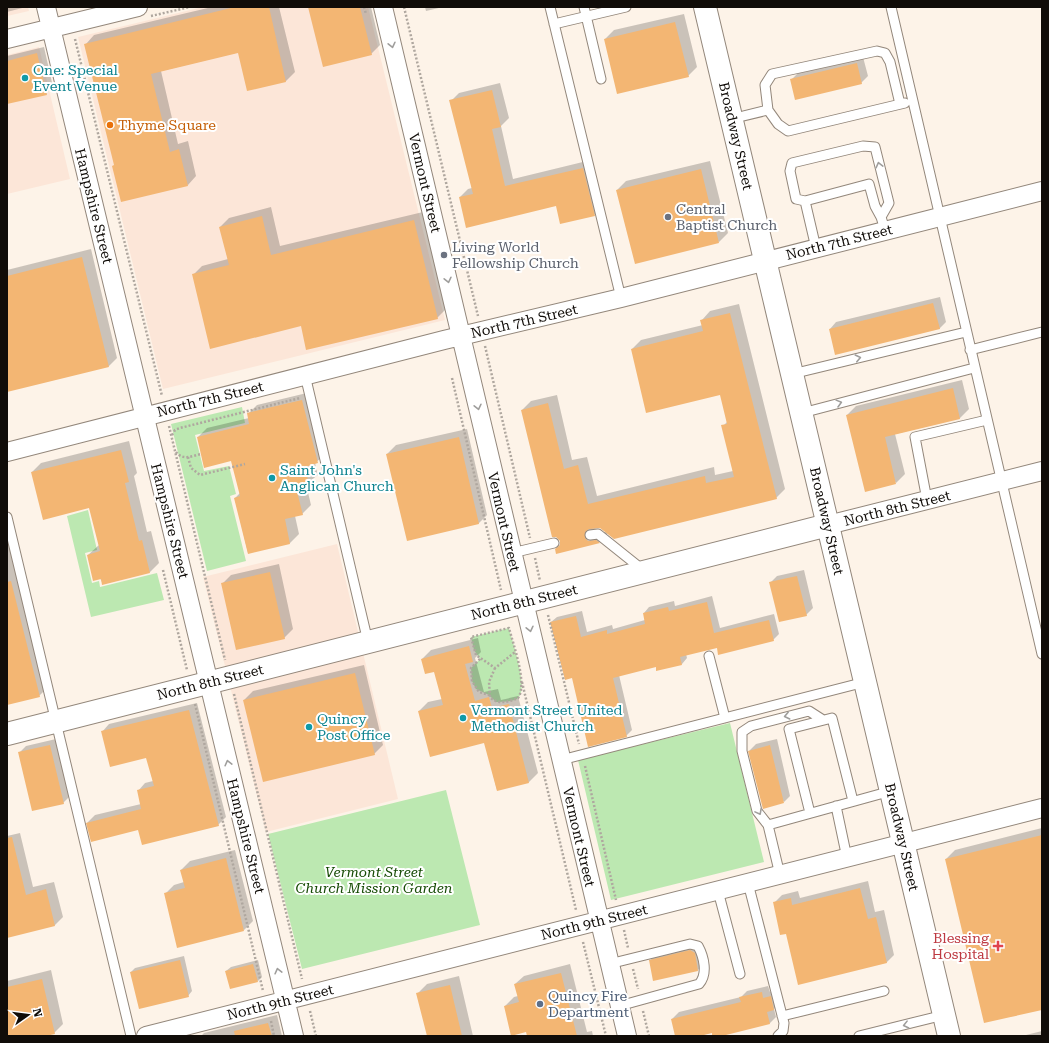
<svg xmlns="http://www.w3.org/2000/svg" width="1049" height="1043" viewBox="0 0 1049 1043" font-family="'Roboto Serif',serif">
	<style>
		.commercial { fill: #fce6d8 }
		.green { fill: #bce8b1 }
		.shadow { fill: #0003; fill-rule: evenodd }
		.building { fill: #f3b673 }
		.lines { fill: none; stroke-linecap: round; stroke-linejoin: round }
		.lane-casing { stroke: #93877b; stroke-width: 11 }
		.street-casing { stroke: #93877b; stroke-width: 20 }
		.secondary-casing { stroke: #93877b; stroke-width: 24 }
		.primary-casing { stroke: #93877b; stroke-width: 24 }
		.path { stroke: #afa79f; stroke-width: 2.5; stroke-dasharray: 2 2; stroke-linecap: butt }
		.lane { stroke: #fff; stroke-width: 9 }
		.street { stroke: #fff; stroke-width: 18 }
		.secondary { stroke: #fff; stroke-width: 22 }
		.primary { stroke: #fff; stroke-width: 22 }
		.oneway { stroke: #9f9e9c }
		.culture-dot { fill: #0f9aa8; stroke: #fff; stroke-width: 1.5 }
		.food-dot { fill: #e8710a; stroke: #fff; stroke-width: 1.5 }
		.worship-dot { fill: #6b7280; stroke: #fff; stroke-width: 1.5 }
		.health-dot { fill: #e0444e; stroke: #fff; stroke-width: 1.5 }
		.service-dot { fill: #5c6f8a; stroke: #fff; stroke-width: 1.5 }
		.labels { text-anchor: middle; stroke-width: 4; stroke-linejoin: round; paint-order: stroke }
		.culture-label { font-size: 14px; fill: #0d838f; stroke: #fff; text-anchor: start }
		.food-label { font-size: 14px; fill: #c56008; stroke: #fff; text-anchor: start }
		.street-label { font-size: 14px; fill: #100c08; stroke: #fff }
		.worship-label { font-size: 14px; fill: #5b616d; stroke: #fff; text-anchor: start }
		.park-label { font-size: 14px; font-style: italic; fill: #164b04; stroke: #fff }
		.health-label { font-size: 14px; fill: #be3a42; stroke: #fff; text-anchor: end }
		.service-label { font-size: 14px; fill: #4e5e75; stroke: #fff; text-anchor: start }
	</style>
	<rect width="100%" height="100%" fill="#fdf3e8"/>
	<path class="commercial" d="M 7,7 L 28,7 L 29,11 L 7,16 Z
		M 203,7 L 368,7 L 445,320 L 163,389 L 78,37 Z
		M 39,47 L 70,179 L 7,194 L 7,55 Z
		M 337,544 L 398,799 L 266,832 L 203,577 Z"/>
	<path class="green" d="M 242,407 L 245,423 L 195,435 L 204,471 L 229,466 L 236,494 L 230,496 L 246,561 L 207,571 L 171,424 Z
		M 88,510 L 97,550 L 85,553 L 92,583 L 99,581 L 100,587 L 157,573 L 164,600 L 91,617 L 67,516 Z
		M 509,628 C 512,641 528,686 519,697 C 515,702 502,702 496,702 L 489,695 L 476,689 L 472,681 L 471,668 L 480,659 L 474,650 L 471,637 Z
		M 730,723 L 764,862 L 611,900 L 578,760 Z
		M 446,790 L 480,925 L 302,969 L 268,834 Z"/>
	<path class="shadow" d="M 7,7 L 26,7 L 7,12 Z
		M 212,7 L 279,7 L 295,72 L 286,81 L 248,90 L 239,52 L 161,71 L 178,144 L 188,141 L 196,176 L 188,185 L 115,164 L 86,44 L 94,35 Z
		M 309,7 L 371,7 L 380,45 L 371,54 Z
		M 425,7 L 443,7 L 426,11 Z
		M 684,14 L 697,67 L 688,76 L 605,39 L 614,30 Z
		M 44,47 L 53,87 L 46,94 L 7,103 L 7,56 Z
		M 863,57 L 868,76 L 861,83 L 791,80 L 798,73 Z
		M 500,83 L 509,118 L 501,126 L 513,179 L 591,160 L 602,207 L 594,215 L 557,205 L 460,197 L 468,189 L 472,188 L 451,101 L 459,93 Z
		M 710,161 L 728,233 L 719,242 L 617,190 L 626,181 Z
		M 271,207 L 280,246 L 423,212 L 446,309 L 437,318 L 302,325 L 193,275 L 202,266 L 228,259 L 220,227 L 229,218 Z
		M 91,249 L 117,358 L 109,366 L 7,391 L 7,270 Z
		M 940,297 L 946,322 L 939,329 L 830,329 L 836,322 Z
		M 739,304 L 785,489 L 776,498 L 608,533 L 599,542 L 557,552 L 561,541 L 522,410 L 531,401 L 557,395 L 572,460 L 587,457 L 597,496 L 714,467 L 715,475 L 733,471 L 723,426 L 728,421 L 721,394 L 632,349 L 641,340 L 703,325 L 702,320 L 710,311 ZM 600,527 L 606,532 L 597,532 L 594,529 Z
		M 962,380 L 969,409 L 960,418 L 895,434 L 905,474 L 896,483 L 847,415 L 856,406 Z
		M 311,392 L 326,454 L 315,463 L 318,475 L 306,484 L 311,505 L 302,514 L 295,516 L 299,534 L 290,543 L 248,553 L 235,498 L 240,493 L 232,460 L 198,437 L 207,428 L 249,418 L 248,414 L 257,405 Z
		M 467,429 L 487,515 L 478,524 L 387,454 L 396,445 Z
		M 129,441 L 137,473 L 134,476 L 147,532 L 151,531 L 159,563 L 150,572 L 103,584 L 88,555 L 99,545 L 90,507 L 32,472 L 41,463 Z
		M 7,521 L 48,687 L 39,696 L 7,704 Z
		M 279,564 L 293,629 L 284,638 L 222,584 L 231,575 Z
		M 804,570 L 813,608 L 806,615 L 771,582 L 777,576 Z
		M 712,596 L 720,628 L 774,614 L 779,634 L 773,640 L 717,646 L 686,654 L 687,658 L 682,664 L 656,666 L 619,675 L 632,730 L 626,736 L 573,677 L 551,622 L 557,617 L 582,611 L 587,632 L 612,625 L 613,629 L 645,620 L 644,613 L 649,607 L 674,601 L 675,606 Z
		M 478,638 L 481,652 L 475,658 L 484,692 L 498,689 L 501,700 L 518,696 L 538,773 L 529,782 L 497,790 L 485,742 L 419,711 L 428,702 L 442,699 L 435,670 L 422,659 L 431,650 Z
		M 364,665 L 383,745 L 374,754 L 244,700 L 253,691 Z
		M 197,703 L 226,817 L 218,825 L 139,829 L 87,823 L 95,815 L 141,804 L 138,791 L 145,783 L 153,781 L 147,757 L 102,732 L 109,724 Z
		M 56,739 L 70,796 L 63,803 L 19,753 L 26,746 Z
		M 777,739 L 790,796 L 784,802 L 749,751 L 756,744 Z
		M 1042,828 L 1042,1012 L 946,859 L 955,850 Z
		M 20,833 L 33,887 L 54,882 L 63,917 L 55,925 L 7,937 L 7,836 Z
		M 235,850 L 253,921 L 244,930 L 165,894 L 174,885 L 184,882 L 181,870 L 190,861 Z
		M 868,881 L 875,912 L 884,910 L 894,955 L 886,963 L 786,932 L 774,903 L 782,895 L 798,891 L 800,898 Z
		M 697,944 L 704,963 L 698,970 L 650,961 L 656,954 Z
		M 184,956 L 192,991 L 188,996 L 131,972 L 135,968 Z
		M 258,960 L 262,977 L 258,981 L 226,971 L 231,967 Z
		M 570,964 L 587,1032 L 592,1031 L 593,1036 L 528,1036 L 527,1031 L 505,1006 L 514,997 L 518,996 L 515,984 L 524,976 Z
		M 51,970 L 63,1024 L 54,1033 L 42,1036 L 7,1036 L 7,981 Z
		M 459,976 L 473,1036 L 428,1036 L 418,993 L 427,984 Z
		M 768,986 L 770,992 L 777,990 L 781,1002 L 774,1009 L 776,1017 L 770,1023 L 718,1036 L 713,1036 L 712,1032 L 696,1036 L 676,1036 L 672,1019 L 679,1012 L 741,997 L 747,991 Z
		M 277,1015 L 282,1036 L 201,1036 L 204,1033 Z
		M 1042,1031 L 1042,1036 L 1022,1036 Z"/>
	<path class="building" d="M 235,7 L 269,7 L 286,82 L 247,91 L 238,53 L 151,74 L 170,152 L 179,149 L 188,186 L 121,202 L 112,166 L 114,165 L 84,44 Z
		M 308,7 L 360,7 L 372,55 L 323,67 Z
		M 675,22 L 689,77 L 617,94 L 604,39 Z
		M 37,53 L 47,95 L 7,104 L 7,61 Z
		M 857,63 L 862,84 L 795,100 L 790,79 Z
		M 492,90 L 501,127 L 492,129 L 505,186 L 583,168 L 595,216 L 560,224 L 556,206 L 466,228 L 459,197 L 473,194 L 449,100 Z
		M 701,169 L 719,243 L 635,264 L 616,190 Z
		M 262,216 L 271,255 L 414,220 L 438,319 L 306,350 L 301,326 L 210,349 L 192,274 L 229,265 L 219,227 Z
		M 82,257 L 109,367 L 7,392 L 7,276 Z
		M 933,303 L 940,329 L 835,355 L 829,329 Z
		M 730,313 L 777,499 L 614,539 L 600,528 L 589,529 L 585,532 L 585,538 L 588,541 L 596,540 L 600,543 L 556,554 L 555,549 L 560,545 L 560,541 L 556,537 L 552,537 L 521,410 L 548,403 L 564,469 L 578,465 L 588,504 L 705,476 L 706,483 L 734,477 L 721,425 L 727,424 L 720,395 L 646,413 L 631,349 L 703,331 L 700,320 Z
		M 953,388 L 960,419 L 885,437 L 896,484 L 865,492 L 846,415 Z
		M 302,400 L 318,463 L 305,467 L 309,485 L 296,488 L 303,515 L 285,519 L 290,544 L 248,554 L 234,498 L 240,496 L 231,461 L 204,468 L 197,437 L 249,424 L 247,413 Z
		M 459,437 L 479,524 L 407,541 L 386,454 Z
		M 121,450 L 129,482 L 125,483 L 139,541 L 142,540 L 150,573 L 102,585 L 101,579 L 93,581 L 87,555 L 100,551 L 89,508 L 43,520 L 31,472 Z
		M 270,572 L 285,639 L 236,650 L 221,583 Z
		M 797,576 L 807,616 L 779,622 L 769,582 Z
		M 11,581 L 40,697 L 7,705 L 7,582 Z
		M 707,602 L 714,633 L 769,620 L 774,641 L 718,655 L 717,648 L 680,657 L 682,665 L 656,671 L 656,667 L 613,678 L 627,737 L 588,747 L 572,678 L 565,680 L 550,622 L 576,616 L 581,637 L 607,630 L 607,634 L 645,624 L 643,613 L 668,607 L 669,611 Z
		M 469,646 L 473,662 L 465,664 L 475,701 L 489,697 L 492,708 L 509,704 L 529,783 L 497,791 L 484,743 L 430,757 L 418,711 L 443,705 L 434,672 L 425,674 L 421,659 Z
		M 355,673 L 375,755 L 263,782 L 243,700 Z
		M 189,710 L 219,826 L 142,845 L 138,830 L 91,842 L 86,823 L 141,809 L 137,790 L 154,786 L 146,758 L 110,767 L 101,731 Z
		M 50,745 L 64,804 L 32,811 L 18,752 Z
		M 770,745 L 784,803 L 763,809 L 748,751 Z
		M 1042,835 L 1042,1010 L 984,1023 L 945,859 Z
		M 12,837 L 26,895 L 46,889 L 55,926 L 7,938 L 7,838 Z
		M 226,858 L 244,931 L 177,948 L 164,893 L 185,888 L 180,870 Z
		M 860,888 L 868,919 L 876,917 L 887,963 L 798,985 L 786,934 L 780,935 L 773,902 L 791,898 L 792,905 Z
		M 690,950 L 695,953 L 698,971 L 653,981 L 649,960 Z
		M 180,960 L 189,997 L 139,1009 L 130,972 Z
		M 253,964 L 258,982 L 230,989 L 225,971 Z
		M 561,973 L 577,1036 L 527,1036 L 526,1032 L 511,1036 L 504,1006 L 519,1002 L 514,984 Z
		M 42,979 L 55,1034 L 46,1036 L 7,1036 L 7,987 Z
		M 450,985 L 462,1036 L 427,1036 L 416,993 Z
		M 762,992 L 763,998 L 771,996 L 774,1010 L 767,1012 L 770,1024 L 722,1036 L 712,1036 L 712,1033 L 700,1036 L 675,1036 L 671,1019 L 741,1002 L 739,997 Z
		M 268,1023 L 272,1036 L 235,1036 L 234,1031 Z"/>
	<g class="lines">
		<g class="lane-casing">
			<path id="lane" d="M 550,7 L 621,298
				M 584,7 L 601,79
				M 891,7 L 1042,654
				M 554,24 L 626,7
				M 768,110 L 765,85 L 772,74 L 877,51 L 885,53 L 890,62 L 900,104
				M 731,119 L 768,110 L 778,124 L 788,131 L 905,103
				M 805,201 L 816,248
				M 881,217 L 889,203 L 875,147 L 863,146 L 792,163 L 790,171 L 796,199 L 805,201 L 869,184 L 875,206 L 881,217 L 885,230
				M 970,350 L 1042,332
				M 792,374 L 966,332
				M 305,375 L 368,642
				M 802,413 L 974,368
				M 927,500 L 915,437 L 987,420
				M 7,517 L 131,1036
				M 590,535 L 598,534 L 643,570
				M 512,553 L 554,543
				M 709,656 L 725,718
				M 561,760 L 865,682
				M 836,806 L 847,858
				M 810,813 L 789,729 L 832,718 L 853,801
				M 768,825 L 757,811 L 742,751 L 742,732 L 751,726 L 809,711 L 823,720
				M 780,875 L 768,825 L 891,791
				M 748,883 L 784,1023 L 783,1031 L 778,1036
				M 718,891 L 740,974
				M 609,964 L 690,944 L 698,946 C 704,957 708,974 699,984 L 619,1006
				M 782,1016 L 884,991
				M 859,1036 L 944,1015"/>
		</g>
		<g class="street-casing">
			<path id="street" d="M 46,7 L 294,1036
				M 383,7 L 627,1036
				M 7,39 L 138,7
				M 7,452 L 444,340 L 621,298 L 1042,191
				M 828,525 L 1042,471
				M 146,1036 L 1042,808"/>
		</g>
		<g class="secondary-casing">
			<path id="secondary" d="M 7,734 L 828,525"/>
		</g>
		<g class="primary-casing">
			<path id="primary" d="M 705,7 L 949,1036"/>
		</g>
		<path class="path" d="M 364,7 L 366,14
			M 404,7 L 478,316
			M 151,16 L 190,7
			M 75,39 L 162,396
			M 485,346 L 530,538
			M 452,378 L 501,590
			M 169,426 L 225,660
			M 172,435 L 175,430 L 180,428 L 300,398
			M 176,452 C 183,461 192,456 201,454
			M 188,457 L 191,468 L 200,475 L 245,464
			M 535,558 L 540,581
			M 163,570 L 187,670
			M 548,615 L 579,744
			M 480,659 L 471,668 L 472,681 L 479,692 L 489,695
			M 495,668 L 489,682 L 490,697 C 497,705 509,702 518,698 C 528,684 513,644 509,628 L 471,637 L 476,655 L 495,668 L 515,652
			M 522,682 L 576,910
			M 234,694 L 302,979
			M 195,704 L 263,991
			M 585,766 L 616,900
			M 624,930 L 628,948
			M 583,942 L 606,1036
			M 633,969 L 638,989
			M 310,1011 L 316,1036
			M 643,1011 L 649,1036
			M 271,1021 L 274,1036"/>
		<use href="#lane" class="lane"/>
		<use href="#street" class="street"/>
		<use href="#secondary" class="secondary"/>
		<use href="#primary" class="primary"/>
	</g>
	<defs><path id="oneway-chevron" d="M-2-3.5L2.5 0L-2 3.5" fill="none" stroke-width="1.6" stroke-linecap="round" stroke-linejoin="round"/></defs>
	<g class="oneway">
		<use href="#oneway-chevron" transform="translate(392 45) rotate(77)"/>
		<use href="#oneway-chevron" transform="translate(879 165) rotate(-104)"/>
		<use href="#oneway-chevron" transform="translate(448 280) rotate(77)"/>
		<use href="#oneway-chevron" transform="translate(858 358) rotate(-13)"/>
		<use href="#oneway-chevron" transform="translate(839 403) rotate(-15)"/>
		<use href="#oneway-chevron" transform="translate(478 407) rotate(77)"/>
		<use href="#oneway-chevron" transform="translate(530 629) rotate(77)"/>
		<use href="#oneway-chevron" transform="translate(787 716) rotate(167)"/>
		<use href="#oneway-chevron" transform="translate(228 763) rotate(-104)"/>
		<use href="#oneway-chevron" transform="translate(759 812) rotate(62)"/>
		<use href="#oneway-chevron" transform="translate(278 971) rotate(-104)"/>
		<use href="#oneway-chevron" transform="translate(906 1025) rotate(166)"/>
	</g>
	<g class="culture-dot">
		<circle cx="25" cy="78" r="4"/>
		<circle cx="272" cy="478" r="4"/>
		<circle cx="463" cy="718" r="4"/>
		<circle cx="309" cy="727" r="4"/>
	</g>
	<circle class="food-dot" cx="110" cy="125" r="4"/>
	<g class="worship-dot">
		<circle cx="668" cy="217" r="4"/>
		<circle cx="444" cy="255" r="4"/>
	</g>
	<path class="health-dot" d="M996 940h4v4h4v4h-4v4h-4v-4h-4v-4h4z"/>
	<circle class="service-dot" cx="540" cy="1004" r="4"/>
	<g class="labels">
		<g class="culture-label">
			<text x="33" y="75">One: Special<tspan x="33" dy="16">Event Venue</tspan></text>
			<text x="280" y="475">Saint John's<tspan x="280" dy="16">Anglican Church</tspan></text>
			<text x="471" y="715">Vermont Street United<tspan x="471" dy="16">Methodist Church</tspan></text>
			<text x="317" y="724">Quincy<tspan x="317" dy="16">Post Office</tspan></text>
		</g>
		<g class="food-label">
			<text x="118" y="130">Thyme Square</text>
		</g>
		<g class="street-label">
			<text transform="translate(736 136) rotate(77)" y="5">Broadway Street</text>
			<text transform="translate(425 183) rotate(77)" y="5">Vermont Street</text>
			<text transform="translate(94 206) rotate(76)" y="5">Hampshire Street</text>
			<text transform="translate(839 242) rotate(-14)" y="5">North 7th Street</text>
			<text transform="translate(524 321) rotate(-13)" y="5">North 7th Street</text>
			<text transform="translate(210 399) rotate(-14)" y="5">North 7th Street</text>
			<text transform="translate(897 508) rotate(-14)" y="5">North 8th Street</text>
			<text transform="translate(170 521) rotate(76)" y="5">Hampshire Street</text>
			<text transform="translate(827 521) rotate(77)" y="5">Broadway Street</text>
			<text transform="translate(504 522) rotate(77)" y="5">Vermont Street</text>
			<text transform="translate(524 602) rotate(-14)" y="5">North 8th Street</text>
			<text transform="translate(210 682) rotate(-14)" y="5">North 8th Street</text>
			<text transform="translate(246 836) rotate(76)" y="5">Hampshire Street</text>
			<text transform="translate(579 837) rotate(77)" y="5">Vermont Street</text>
			<text transform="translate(902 837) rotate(77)" y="5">Broadway Street</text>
			<text transform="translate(594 922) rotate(-14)" y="5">North 9th Street</text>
			<text transform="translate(280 1002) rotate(-14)" y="5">North 9th Street</text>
		</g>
		<g class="worship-label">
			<text x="676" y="214">Central<tspan x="676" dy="16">Baptist Church</tspan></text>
			<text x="452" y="252">Living World<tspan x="452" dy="16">Fellowship Church</tspan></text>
		</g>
		<g class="park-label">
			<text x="374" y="877">Vermont Street<tspan x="374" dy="16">Church Mission Garden</tspan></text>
		</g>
		<g class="health-label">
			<text x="989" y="943">Blessing<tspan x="989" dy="16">Hospital</tspan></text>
		</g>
		<g class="service-label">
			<text x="548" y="1001">Quincy Fire<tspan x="548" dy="16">Department</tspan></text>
		</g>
	</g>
	<rect width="1049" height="1043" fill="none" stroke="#100c08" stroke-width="16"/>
	<g transform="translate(28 1015) rotate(76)" stroke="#ffffff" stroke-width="3" paint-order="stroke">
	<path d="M0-3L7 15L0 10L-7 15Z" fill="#100c08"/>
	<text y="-6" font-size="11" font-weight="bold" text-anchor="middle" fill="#100c08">N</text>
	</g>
</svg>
